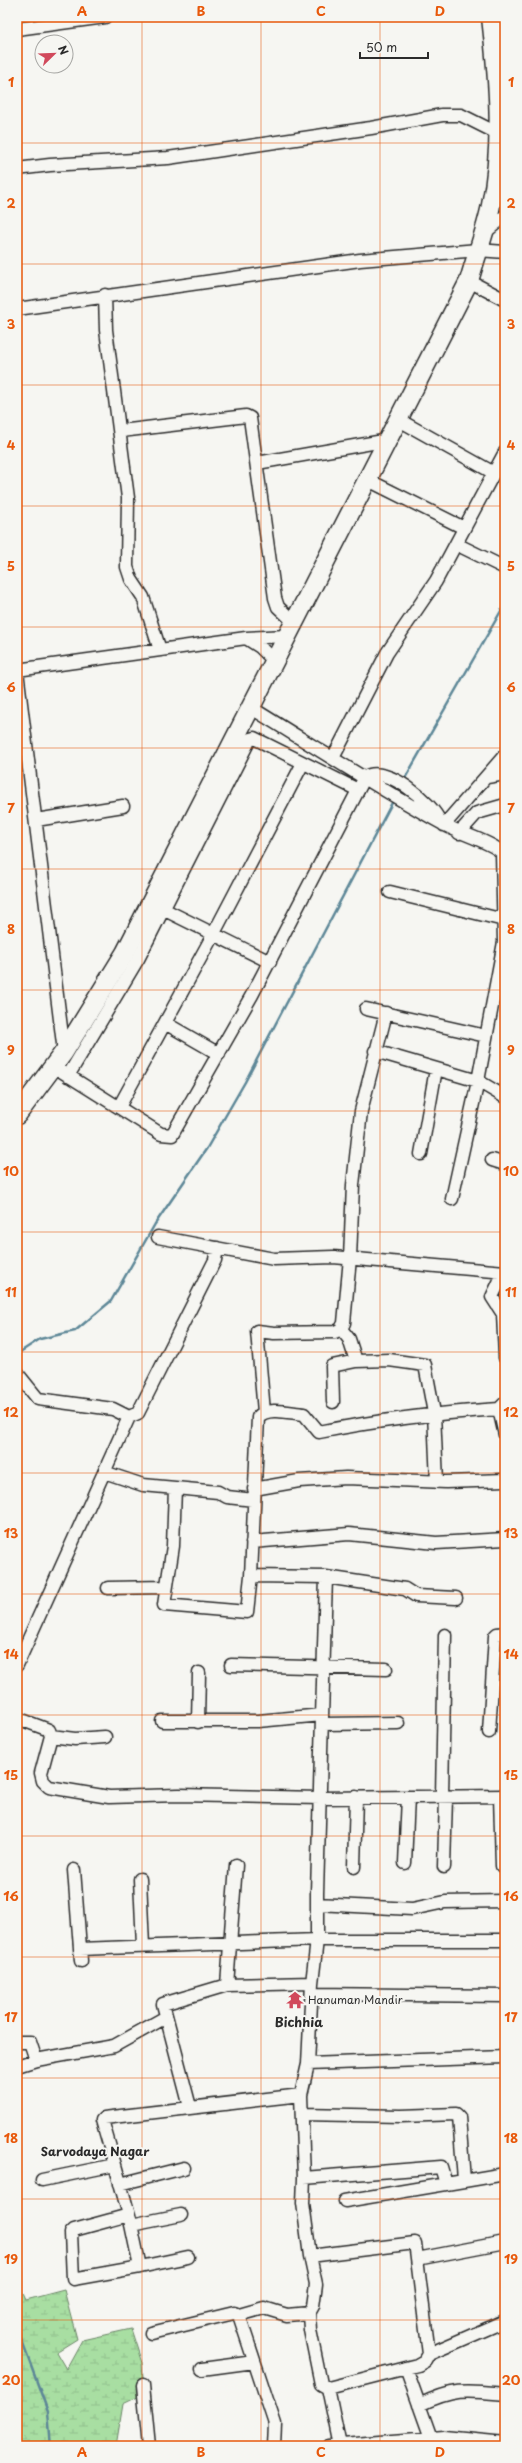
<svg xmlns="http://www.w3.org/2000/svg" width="522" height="2463" viewBox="0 0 522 2463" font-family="'Playpen Sans',sans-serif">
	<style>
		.wetland { fill: url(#wetland-marsh); stroke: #6a8466 }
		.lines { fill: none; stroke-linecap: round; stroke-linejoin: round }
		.stream { stroke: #5d8797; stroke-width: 2.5 }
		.minor-casing { stroke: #2b2b2b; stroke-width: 15 }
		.highway-casing { stroke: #2b2b2b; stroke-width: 21 }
		.minor { stroke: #f6f6f2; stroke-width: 12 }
		.highway { stroke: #f6f6f2; stroke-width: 18 }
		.grid { fill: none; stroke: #e8590c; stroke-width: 1; stroke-opacity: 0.55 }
		.labels { text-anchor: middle; stroke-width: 4; stroke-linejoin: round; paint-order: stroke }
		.poi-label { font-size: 11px; fill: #2b2b2b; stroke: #f6f6f2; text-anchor: start }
		.neighbourhood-label { font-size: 12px; font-weight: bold; fill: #2b2b2b; stroke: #f6f6f2 }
		.quarter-label { font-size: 13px; font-weight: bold; fill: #2b2b2b; stroke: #f6f6f2 }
		.neatline { fill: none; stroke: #e8590c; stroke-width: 1.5 }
		.grid-label { font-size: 13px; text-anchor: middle; font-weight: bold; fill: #e8590c }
	</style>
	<defs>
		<pattern id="wetland-marsh" width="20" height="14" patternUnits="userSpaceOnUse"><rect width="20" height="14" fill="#a8dea2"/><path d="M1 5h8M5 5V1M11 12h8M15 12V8" fill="none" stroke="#91bf8c"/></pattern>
	</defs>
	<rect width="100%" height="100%" fill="#f6f6f2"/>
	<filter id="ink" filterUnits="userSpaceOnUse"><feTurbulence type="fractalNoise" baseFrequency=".025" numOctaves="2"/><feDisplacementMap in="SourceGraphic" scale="8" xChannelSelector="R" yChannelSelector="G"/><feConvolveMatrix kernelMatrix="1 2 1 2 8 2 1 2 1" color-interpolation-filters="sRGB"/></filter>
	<g filter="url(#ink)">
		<path class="wetland" d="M 17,2281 L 26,2300 L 64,2290 L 77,2339 L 56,2352 L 66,2369 L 82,2340 L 131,2329 L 142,2363 L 144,2394 L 123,2404 L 116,2446 L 17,2446 Z"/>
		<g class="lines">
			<path class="stream" d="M 404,780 L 505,604
				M 17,1354 L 40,1339 L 75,1331 L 111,1301 L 155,1224 L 207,1148 L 245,1082 L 394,799
				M 17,2328 L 48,2412 L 51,2446"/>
			<g class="minor-casing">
				<path id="minor" d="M 17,29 L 105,17
					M 17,169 L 50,165 L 168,158 L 371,128 L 442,115 L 461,115 L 499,134
					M 483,234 L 505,216
					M 469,281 L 505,300
					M 105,295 L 106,330 L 128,498 L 127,567 L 131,579 L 143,597 L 160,650
					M 17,309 L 360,260 L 478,250 L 505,252
					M 399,420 L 494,473
					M 121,431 L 246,416 L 250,418 L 275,598 L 278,607 L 295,623
					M 257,463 L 389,440
					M 368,480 L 464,528
					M 456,544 L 505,568
					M 246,638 L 260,647 L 274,661
					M 17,670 L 246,638 L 287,636
					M 17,671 L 64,1052
					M 250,707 C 315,747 379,789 445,825 C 459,833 494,843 502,853 L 504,942 L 478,1081 L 505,1097
					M 333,758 L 387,653 L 436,581 L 505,452
					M 487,777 L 505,774
					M 36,820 L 123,806
					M 444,825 L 505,755
					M 459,833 L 477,813 L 505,805
					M 390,892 L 504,920
					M 163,909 L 270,962
					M 366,1009 L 486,1036
					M 165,1023 L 219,1054
					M 375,1051 L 478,1081 L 452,1199
					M 53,1066 L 161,1134 L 172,1135 L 252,995 L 365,777 C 386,764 432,802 440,822
					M 68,1076 L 138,959 L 250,739 L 254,738 L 358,790
					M 119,1107 L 213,935 L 303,763
					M 421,1154 L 436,1069
					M 492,1160 L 505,1164
					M 158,1237 L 274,1259 L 333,1257 L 505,1272
					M 504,1272 L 492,1297 L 503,1314 L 505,1358
					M 341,1329 L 349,1339 L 356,1361 L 389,1360 L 425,1365 L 434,1413 L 437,1482
					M 17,1373 L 38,1399 L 113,1409 L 129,1417 L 17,1665
					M 333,1402 L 332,1366 L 356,1361
					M 499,1409 L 505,1435
					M 264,1412 L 257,1331 L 274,1333 L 335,1332 L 341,1329 L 344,1323 L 350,1258 L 353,1185 L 361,1111 L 386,1013
					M 129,1417 L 138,1413 L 215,1260 L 217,1248
					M 104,1472 L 143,1485 L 218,1492 L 227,1497 L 254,1500
					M 175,1488 L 173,1546 L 164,1605 L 247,1612 L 251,1576 L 258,1417 C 268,1406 290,1413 304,1414 L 319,1432 C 379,1420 438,1413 499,1409 L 505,1403
					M 254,1489 L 299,1481 L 346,1478 L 446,1482 L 505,1480
					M 252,1542 L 349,1534 L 436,1543 L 505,1539
					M 251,1576 L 326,1577 L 405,1589 L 416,1596 L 456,1598
					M 326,1577 L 317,1893 L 317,1940 L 312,1983 L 308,2064 L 301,2095 L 304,2178 L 303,2203 L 310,2256 L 316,2284 L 313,2306 L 309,2313 L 310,2330 L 321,2384 L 328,2388 L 340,2446
					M 108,1588 L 166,1587
					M 231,1665 L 386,1669
					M 17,1718 L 49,1730 L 51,1736 L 41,1773 L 43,1781 L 49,1787 L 109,1797 L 179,1795 L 320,1798 L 505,1796
					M 162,1721 L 258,1721 L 322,1715
					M 198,1722 L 199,1673
					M 322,1724 L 398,1723
					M 489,1732 L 495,1636 L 497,1634 L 505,1633
					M 51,1736 L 75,1739 L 105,1737
					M 500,1796 L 502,1866
					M 442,1797 L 445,1635
					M 405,1863 L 408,1797
					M 354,1867 L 356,1797
					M 444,1867 L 446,1797
					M 74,1870 L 81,1961
					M 140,1879 L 143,1946
					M 317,1904 L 412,1909 L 445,1902 L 505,1901
					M 80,1949 L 317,1940 L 505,1940
					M 227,1985 L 312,1983
					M 312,1994 L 505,1996
					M 17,2042 L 30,2042 L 36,2060
					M 308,2064 L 505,2057
					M 17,2066 L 36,2060 L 114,2046 L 166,2017
					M 190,2107 L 163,2004 L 227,1985 L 236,1865
					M 302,2114 L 401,2116 L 456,2114 L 459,2117 L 464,2180
					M 115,2165 L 129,2215 L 140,2267 L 188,2257
					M 304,2178 L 441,2167 L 446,2184 L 505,2174
					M 42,2180 L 115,2165 L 102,2120 L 104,2118 L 301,2095
					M 120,2184 L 184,2168
					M 345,2201 L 446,2184
					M 129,2215 L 74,2230 L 71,2233 L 73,2279 L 140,2267
					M 131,2225 L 181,2215
					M 310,2256 L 415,2243 L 429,2354
					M 417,2259 L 505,2242
					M 151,2333 L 234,2313 L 239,2315
					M 406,2368 L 431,2438
					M 202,2369 L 254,2362
					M 143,2385 L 149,2446
					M 328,2388 L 418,2365 L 425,2361 L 429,2354 L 505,2321
					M 419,2405 C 455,2388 466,2390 505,2394
					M 274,2446 L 275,2424 L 239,2315 L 264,2308 L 287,2315 L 309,2313
					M 329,2446 L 444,2437 L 505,2443"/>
			</g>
			<g class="highway-casing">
				<path id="highway" d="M 17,1115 L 64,1052 L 125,953 L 469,281 C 476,256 486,230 491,205 C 504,143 498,79 491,17"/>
			</g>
			<use href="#minor" class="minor"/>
			<use href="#highway" class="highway"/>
		</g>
	</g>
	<path class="grid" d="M 142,17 L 142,2446M 261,17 L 261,2446M 380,17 L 380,2446M 17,143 L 505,143M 17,264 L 505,264M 17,385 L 505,385M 17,506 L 505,506M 17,627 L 505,627M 17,748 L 505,748M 17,869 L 505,869M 17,990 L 505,990M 17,1111 L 505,1111M 17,1232 L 505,1232M 17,1352 L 505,1352M 17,1473 L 505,1473M 17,1594 L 505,1594M 17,1715 L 505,1715M 17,1836 L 505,1836M 17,1957 L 505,1957M 17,2078 L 505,2078M 17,2199 L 505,2199M 17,2320 L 505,2320"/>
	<defs>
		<g id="temple-bare" transform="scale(1.38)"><path d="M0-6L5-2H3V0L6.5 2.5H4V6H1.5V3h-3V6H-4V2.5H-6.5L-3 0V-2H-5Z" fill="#d1495b" stroke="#f6f6f2" stroke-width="2.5" paint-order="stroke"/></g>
	</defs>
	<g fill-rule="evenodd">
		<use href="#temple-bare" x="295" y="2000"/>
	</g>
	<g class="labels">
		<g class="poi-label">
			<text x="308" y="2004">Hanuman Mandir</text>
		</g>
		<g class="neighbourhood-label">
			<text x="95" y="2156">Sarvodaya Nagar</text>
		</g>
		<g class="quarter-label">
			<text x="299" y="2027">Bichhia</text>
		</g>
	</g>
	<rect width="522" height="2463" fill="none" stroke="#f6f6f2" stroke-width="44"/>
	<g transform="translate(54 54) rotate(67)"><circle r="19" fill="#f6f6f2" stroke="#a5a5a2"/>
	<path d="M0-3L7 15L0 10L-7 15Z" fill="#d1495b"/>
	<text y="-6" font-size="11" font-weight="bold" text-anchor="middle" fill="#2b2b2b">N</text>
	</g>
	<path d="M360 52v6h68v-6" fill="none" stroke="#2b2b2b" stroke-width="2"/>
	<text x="366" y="52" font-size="12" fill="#2b2b2b" stroke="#f6f6f2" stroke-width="3" paint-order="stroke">50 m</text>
	<rect x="22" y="22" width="478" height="2419" class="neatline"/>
	<g class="grid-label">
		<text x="82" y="16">A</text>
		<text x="201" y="16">B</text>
		<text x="321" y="16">C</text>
		<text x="440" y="16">D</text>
		<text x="11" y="87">1</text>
		<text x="511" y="87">1</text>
		<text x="11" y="208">2</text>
		<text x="511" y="208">2</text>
		<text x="11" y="329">3</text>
		<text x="511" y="329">3</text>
		<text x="11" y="450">4</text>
		<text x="511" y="450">4</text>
		<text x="11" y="571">5</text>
		<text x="511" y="571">5</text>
		<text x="11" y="692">6</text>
		<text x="511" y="692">6</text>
		<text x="11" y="813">7</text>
		<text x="511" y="813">7</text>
		<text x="11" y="934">8</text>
		<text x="511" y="934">8</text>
		<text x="11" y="1055">9</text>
		<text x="511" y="1055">9</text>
		<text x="11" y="1176">10</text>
		<text x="511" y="1176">10</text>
		<text x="11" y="1297">11</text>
		<text x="511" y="1297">11</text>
		<text x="11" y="1417">12</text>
		<text x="511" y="1417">12</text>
		<text x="11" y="1538">13</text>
		<text x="511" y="1538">13</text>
		<text x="11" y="1659">14</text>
		<text x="511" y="1659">14</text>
		<text x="11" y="1780">15</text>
		<text x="511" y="1780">15</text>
		<text x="11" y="1901">16</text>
		<text x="511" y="1901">16</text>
		<text x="11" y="2022">17</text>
		<text x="511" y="2022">17</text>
		<text x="11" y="2143">18</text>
		<text x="511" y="2143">18</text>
		<text x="11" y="2264">19</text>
		<text x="511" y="2264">19</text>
		<text x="11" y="2385">20</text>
		<text x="511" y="2385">20</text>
		<text x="82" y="2457">A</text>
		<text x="201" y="2457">B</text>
		<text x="321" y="2457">C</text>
		<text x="440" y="2457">D</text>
	</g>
</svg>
